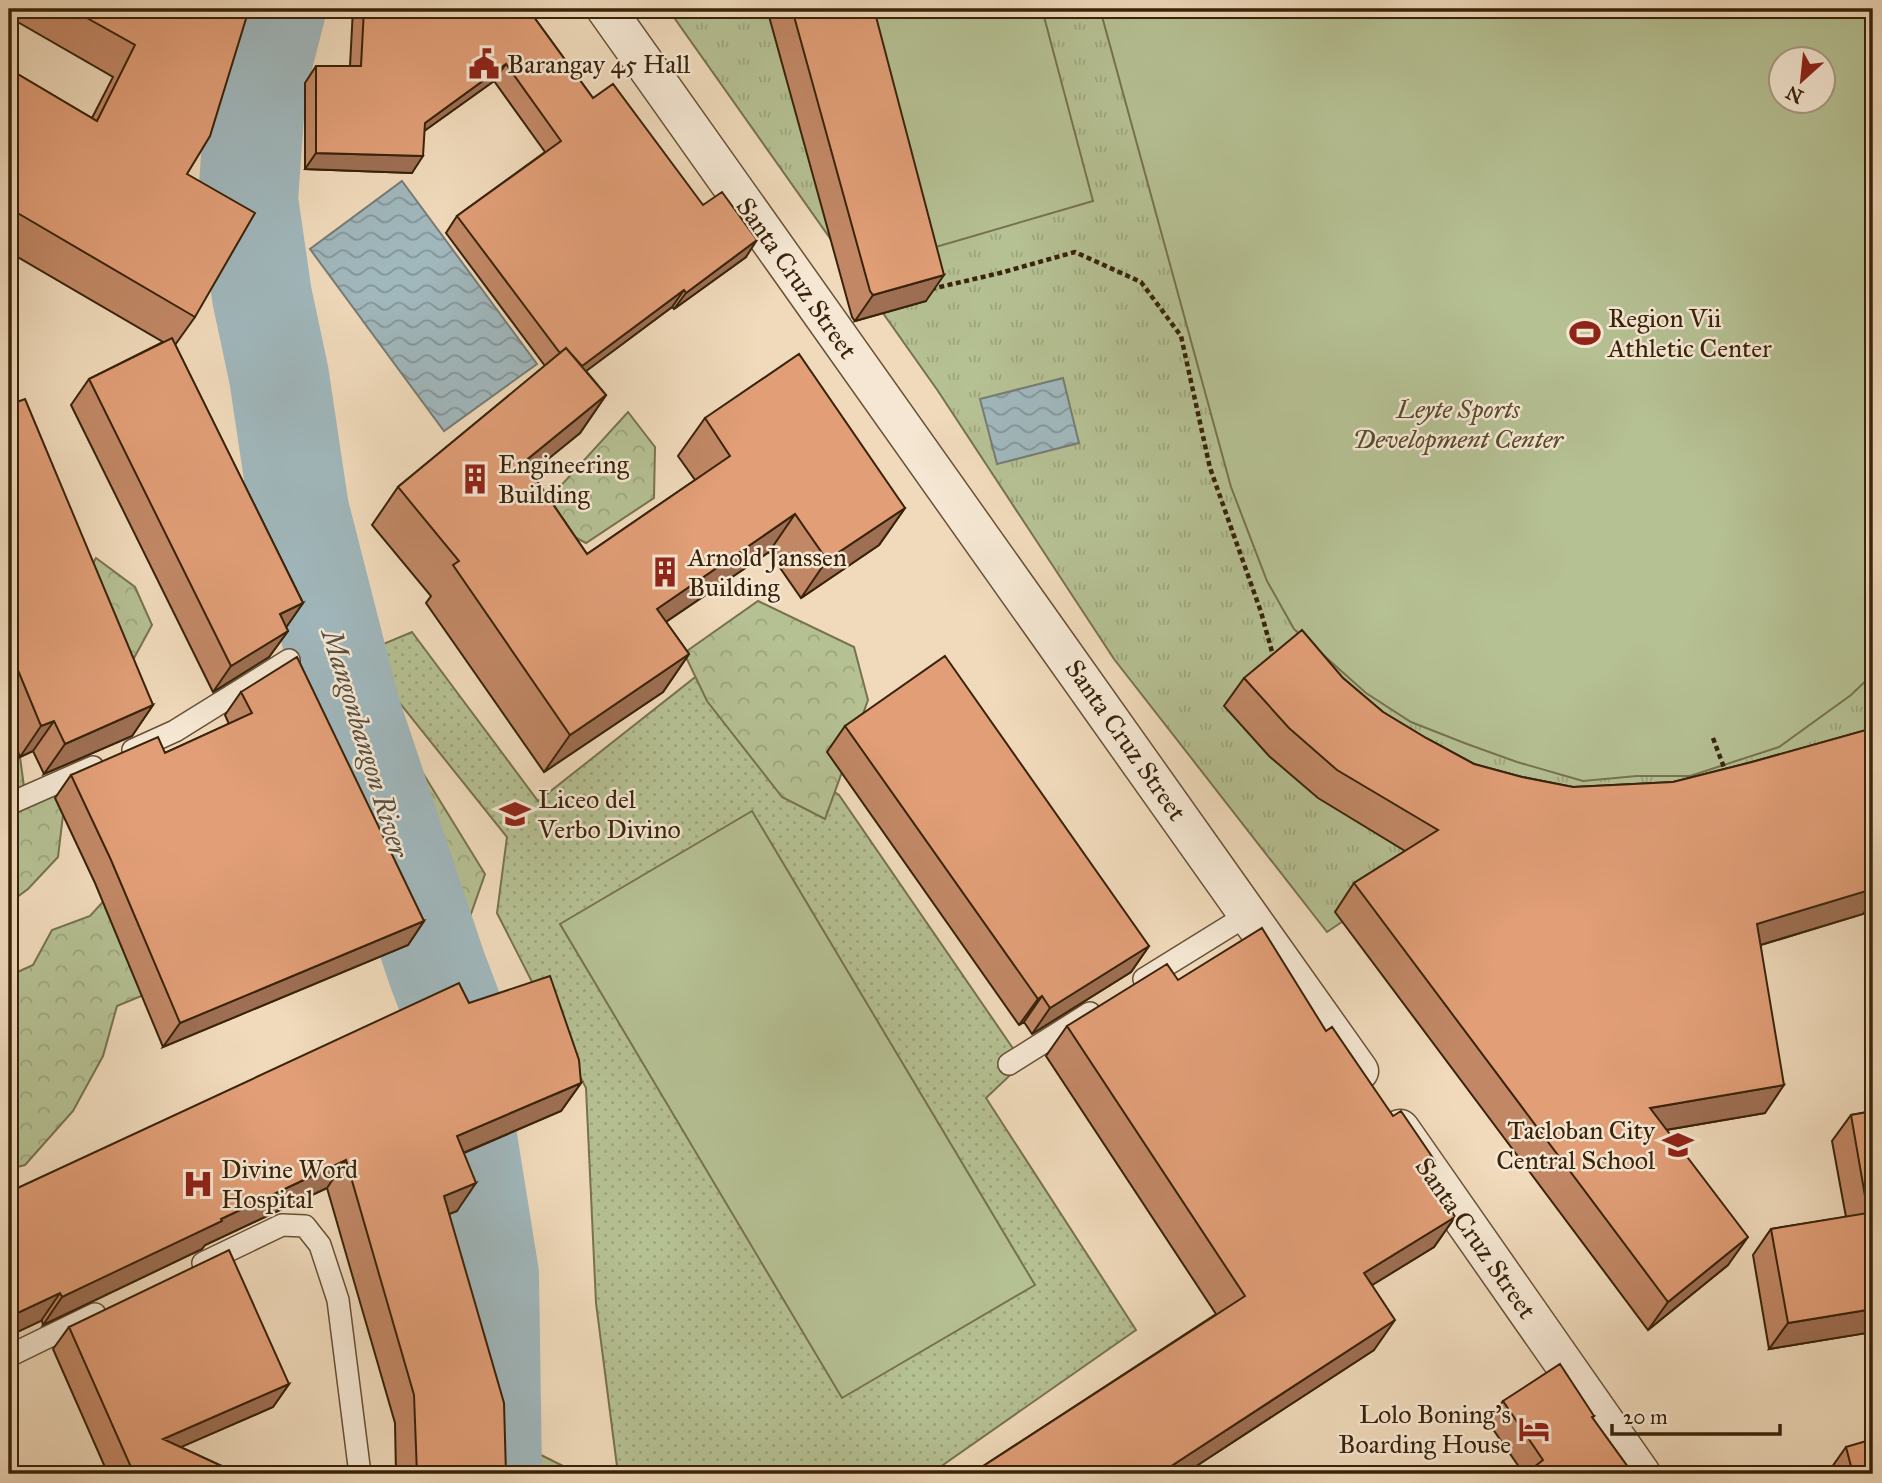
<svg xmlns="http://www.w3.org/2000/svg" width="1882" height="1483" viewBox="0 0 1882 1483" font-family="'IM FELL Great Primer',serif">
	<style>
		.grass { fill: url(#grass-dots); stroke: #77724e; stroke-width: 2 }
		.forest { fill: url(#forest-crowns); stroke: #77724e; stroke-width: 2 }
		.park { fill: url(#park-tufts); stroke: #77724e; stroke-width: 2; fill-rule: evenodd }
		.pitch { fill: #b5c093; stroke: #77724e; stroke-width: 2; fill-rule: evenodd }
		.water { fill: url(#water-waves); stroke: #777c75; stroke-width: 2 }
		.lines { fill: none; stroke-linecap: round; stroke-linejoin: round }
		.river { stroke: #a0b7bc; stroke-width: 100 }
		.lane-casing { stroke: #675136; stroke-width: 24 }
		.street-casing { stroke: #675136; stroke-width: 41 }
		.path { stroke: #39230a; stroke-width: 4.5; stroke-dasharray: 5 3.5; stroke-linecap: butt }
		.lane { stroke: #f5e7d3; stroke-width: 21 }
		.street { stroke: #f5e7d3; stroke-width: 38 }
		.wall { fill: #c28866; stroke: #39230a; stroke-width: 2 }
		.shaded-wall { fill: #9e6f53; stroke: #39230a; stroke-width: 2 }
		.building { fill: #e19e77; stroke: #39230a; stroke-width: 2 }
		.labels { text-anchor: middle; stroke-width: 5; stroke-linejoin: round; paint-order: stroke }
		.poi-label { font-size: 26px; fill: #39230a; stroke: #f5e7d3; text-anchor: start }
		.street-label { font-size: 26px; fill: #39230a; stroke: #f5e7d3 }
		.park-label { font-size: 26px; font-style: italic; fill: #584a2c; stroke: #f5e7d3 }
		.water-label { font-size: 28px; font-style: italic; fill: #584f3f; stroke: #f5e7d3 }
	</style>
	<defs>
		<pattern id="grass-dots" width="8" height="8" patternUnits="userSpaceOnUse" patternTransform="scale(1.75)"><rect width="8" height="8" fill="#b5c093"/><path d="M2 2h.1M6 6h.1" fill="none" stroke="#9ca57d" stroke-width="1.8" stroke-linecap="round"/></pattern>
		<pattern id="forest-crowns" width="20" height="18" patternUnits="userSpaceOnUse" patternTransform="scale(1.75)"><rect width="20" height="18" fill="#b5c093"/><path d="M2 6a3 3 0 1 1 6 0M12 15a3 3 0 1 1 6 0" fill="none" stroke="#9ca57d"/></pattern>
		<pattern id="park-tufts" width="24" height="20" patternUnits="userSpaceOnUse" patternTransform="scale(1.75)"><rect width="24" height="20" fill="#b5c093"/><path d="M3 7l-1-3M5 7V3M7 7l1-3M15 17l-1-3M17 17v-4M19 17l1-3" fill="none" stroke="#9ca57d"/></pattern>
		<pattern id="water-waves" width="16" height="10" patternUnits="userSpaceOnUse" patternTransform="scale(1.75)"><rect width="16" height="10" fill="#a0b7bc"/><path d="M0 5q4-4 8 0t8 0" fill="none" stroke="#839497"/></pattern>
	</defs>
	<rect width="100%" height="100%" fill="#f0dabb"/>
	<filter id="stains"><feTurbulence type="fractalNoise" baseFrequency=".00286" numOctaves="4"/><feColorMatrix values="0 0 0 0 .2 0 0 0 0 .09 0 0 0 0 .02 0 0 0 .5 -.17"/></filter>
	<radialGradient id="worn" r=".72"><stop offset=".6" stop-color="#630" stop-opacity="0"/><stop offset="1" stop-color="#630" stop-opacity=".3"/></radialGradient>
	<path class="grass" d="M 412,632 L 538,801 L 708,667 L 769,750 L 839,795 L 1023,1063 L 986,1098 L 1136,1330 L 930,1474 L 618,1474 L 596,1303 L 586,1088 L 497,913 L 507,837 L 370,666 L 381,645 Z"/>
	<path class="forest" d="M 628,412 L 655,447 L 654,498 L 586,543 L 565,532 L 545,503 Z
		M 96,558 L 135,587 L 152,625 L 134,658 L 70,621 L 66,612 Z
		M 758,601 L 854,647 L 868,700 L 825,819 L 782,797 L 707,701 L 684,653 Z
		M 331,664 L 389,718 L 485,874 L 454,962 L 404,921 L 259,715 Z
		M 9,730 L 20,757 L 24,787 L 71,791 L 63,815 L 58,857 L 28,889 L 9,903 Z
		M 135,867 L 281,938 L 117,1006 L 103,1056 L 73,1111 L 25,1165 L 9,1169 L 9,976 L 33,965 L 52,930 L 90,916 Z
		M 518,1210 L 535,1452 L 579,1474 L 499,1474 L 463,1276 L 490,1224 Z"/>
	<path class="park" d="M 668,9 L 1873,9 L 1873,833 L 1410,876 L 1327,932 L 1114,659 L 938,391 ZM 1780,60 L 1822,60 L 1822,102 L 1780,102 Z"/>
	<path class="pitch" d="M 865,9 L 1042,9 L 1093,201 L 929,249 Z
		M 1100,9 L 1873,9 L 1873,674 L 1851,695 L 1779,747 L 1690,776 L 1637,776 L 1583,781 L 1517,762 L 1467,744 L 1411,722 L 1366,693 L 1294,629 L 1267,581 L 1231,487 ZM 1780,60 L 1822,60 L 1822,102 L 1780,102 Z
		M 752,811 L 1035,1285 L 842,1398 L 560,924 Z"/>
	<path class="water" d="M 402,181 L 537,364 L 444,431 L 310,249 Z
		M 1063,378 L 1079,443 L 997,464 L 980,399 Z"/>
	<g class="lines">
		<path class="river" d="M 276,9 L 256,86 L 248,200 L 262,296 L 279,376 L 299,510 L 350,709 L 437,969 L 472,1061 L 464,1119 L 489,1275 L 492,1474"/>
		<g class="lane-casing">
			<path id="lane" d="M 133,750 L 175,731 L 289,660
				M 9,804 L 93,767
				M 1144,979 L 1249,914
				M 1009,1064 L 1090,1013
				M 203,1263 L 282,1225 L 305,1226 L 320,1245 L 338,1300 L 360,1474
				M 9,1356 L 95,1314"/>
		</g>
		<g class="street-casing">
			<path id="street" d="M 606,9 L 1359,1071
				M 1400,1129 L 1641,1474"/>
		</g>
		<path class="path" d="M 931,289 L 1000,273 L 1075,252 L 1141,282 L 1181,336 L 1210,468 L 1261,612 L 1274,659
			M 1713,738 L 1726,773"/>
		<use href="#lane" class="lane"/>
		<use href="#street" class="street"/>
	</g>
	<path class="wall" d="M 9,9 L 249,9 L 187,174 L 195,317 L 175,345 L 303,603 L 286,627 L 288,631 L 269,657 L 213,692 L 71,405 L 89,379 L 163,342 L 9,252 L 9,69 L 92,118 L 113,77 L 9,17 Z
		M 353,9 L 528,9 L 593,98 L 703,205 L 746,257 L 674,309 L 672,307 L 586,371 L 606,395 L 580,433 L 531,472 L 587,554 L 695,480 L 678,456 L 705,418 L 905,508 L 879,545 L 801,598 L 769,552 L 666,622 L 689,654 L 663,692 L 544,772 L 426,603 L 431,596 L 372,525 L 398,487 L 545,366 L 446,233 L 457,216 L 545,152 L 494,81 L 424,131 L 412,173 L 305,169 L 305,83 L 316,66 L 350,66 Z
		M 767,9 L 874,9 L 926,301 L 855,321 L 852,317 Z
		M 9,405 L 153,705 L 132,736 L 44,774 L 33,751 L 20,757 L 9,730 Z
		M 1244,678 L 1343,678 L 1383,712 L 1426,738 L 1474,764 L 1522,777 L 1573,787 L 1673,782 L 1752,762 L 1873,728 L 1873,900 L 1863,914 L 1761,945 L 1765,1113 L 1666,1130 L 1728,1265 L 1648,1330 L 1335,912 L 1354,883 L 1405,851 L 1318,798 L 1269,756 L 1224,706 Z
		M 241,692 L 424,921 L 408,945 L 163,1047 L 95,883 L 55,798 L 71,775 L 165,753 L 229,724 L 225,715 Z
		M 845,726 L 1149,946 L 1131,972 L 1032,1034 L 1024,1022 L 1019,1025 L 827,752 Z
		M 1178,980 L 1326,1031 L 1393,1116 L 1435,1161 L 1428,1172 L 1455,1217 L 1434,1247 L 1372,1285 L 1374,1350 L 1184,1474 L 971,1474 L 1216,1314 L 1046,1056 L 1067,1026 Z
		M 469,1003 L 581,1083 L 561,1111 L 464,1153 L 457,1211 L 449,1214 L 506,1474 L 396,1474 L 395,1423 L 327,1188 L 205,1245 L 202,1249 L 43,1325 L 9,1192 Z
		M 1873,1111 L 1873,1332 L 1769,1349 L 1753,1255 L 1771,1229 L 1846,1217 L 1832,1141 L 1851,1115 Z
		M 69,1327 L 289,1384 L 273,1407 L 180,1447 L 239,1474 L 108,1474 L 53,1349 Z
		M 1503,1401 L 1594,1416 L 1592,1418 L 1633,1474 L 1524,1474 L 1488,1422 Z
		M 1846,1447 L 1873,1474 L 1827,1474 Z"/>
	<path class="shaded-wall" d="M 506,64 L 494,81 L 413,139 L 425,123 Z
		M 316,153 L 423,156 L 412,173 L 305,169 Z
		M 757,240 L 746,257 L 674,309 L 686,293 Z
		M 944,275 L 926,301 L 855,321 L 873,295 Z
		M 684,290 L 672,307 L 562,389 L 574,372 Z
		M 606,395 L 580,433 L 498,500 L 524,462 Z
		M 905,508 L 879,545 L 801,598 L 827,560 Z
		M 795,514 L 769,552 L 630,646 L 657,609 Z
		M 303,603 L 285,629 L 280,614 Z
		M 288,631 L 269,657 L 213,692 L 231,666 Z
		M 689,654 L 663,692 L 544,772 L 570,735 Z
		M 153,705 L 132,736 L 44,774 L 65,744 Z
		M 54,721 L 33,751 L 20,757 L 41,726 Z
		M 1873,882 L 1873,900 L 1863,914 L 1737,952 L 1757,924 Z
		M 424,921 L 408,945 L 163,1047 L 180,1023 Z
		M 1149,946 L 1131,972 L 1032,1034 L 1050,1008 Z
		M 1042,996 L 1024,1022 L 1019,1025 L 1038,999 Z
		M 581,1083 L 561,1111 L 437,1164 L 457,1136 Z
		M 1784,1085 L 1765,1113 L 1630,1136 L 1650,1108 Z
		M 346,1160 L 327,1188 L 205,1245 L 202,1249 L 43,1325 L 62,1297 L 221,1219 Z
		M 1435,1161 L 1414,1191 L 1425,1168 Z
		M 476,1183 L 457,1211 L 424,1224 L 444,1196 Z
		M 1455,1217 L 1434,1247 L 1343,1303 L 1364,1273 Z
		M 1748,1237 L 1728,1265 L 1648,1330 L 1668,1302 Z
		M 60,1293 L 41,1321 L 9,1336 L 9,1317 Z
		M 1873,1309 L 1873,1332 L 1769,1349 L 1788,1323 Z
		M 1395,1320 L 1374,1350 L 1184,1474 L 1159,1474 Z
		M 289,1384 L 273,1407 L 147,1462 L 163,1439 Z"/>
	<path class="building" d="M 71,9 L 249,9 L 210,136 L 187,174 L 255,213 L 195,317 L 9,208 L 9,69 L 97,121 L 135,45 Z
		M 364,9 L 528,9 L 593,98 L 613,84 L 703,205 L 722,192 L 757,240 L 686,293 L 684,290 L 582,366 L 566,348 L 560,353 L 457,216 L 561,141 L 506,64 L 425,123 L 423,156 L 316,153 L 316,66 L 361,66 Z
		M 792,9 L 874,9 L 944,275 L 873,295 L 870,291 Z
		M 172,338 L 303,603 L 280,614 L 288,631 L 231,666 L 89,379 Z
		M 566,348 L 606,395 L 524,462 L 587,554 L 730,456 L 705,418 L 799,354 L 905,508 L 827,560 L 795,514 L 657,609 L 689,654 L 570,735 L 453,565 L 459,561 L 398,487 Z
		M 25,399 L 153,705 L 65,744 L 54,721 L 41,726 L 15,663 L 9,666 L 9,405 Z
		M 1302,630 L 1343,678 L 1383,712 L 1426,738 L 1474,764 L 1522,777 L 1573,787 L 1673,782 L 1752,762 L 1873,728 L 1873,889 L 1757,924 L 1784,1085 L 1650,1108 L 1748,1237 L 1668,1302 L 1354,883 L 1438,830 L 1337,770 L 1289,728 L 1244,678 Z
		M 945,656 L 1149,946 L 1050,1008 L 1042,996 L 1038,999 L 845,726 Z
		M 297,657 L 424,921 L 180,1023 L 111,860 L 71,775 L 158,737 L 165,753 L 252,713 L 241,692 Z
		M 1262,928 L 1326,1031 L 1332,1027 L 1393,1116 L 1401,1111 L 1435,1161 L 1425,1168 L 1455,1217 L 1364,1273 L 1395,1320 L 1159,1474 L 971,1474 L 1245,1296 L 1067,1026 L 1167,964 L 1178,980 Z
		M 550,976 L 579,1060 L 581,1083 L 457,1136 L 476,1183 L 444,1196 L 504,1403 L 506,1474 L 417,1474 L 414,1395 L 346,1160 L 221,1219 L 222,1221 L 62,1297 L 60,1293 L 9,1317 L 9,1192 L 459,983 L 469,1003 Z
		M 1873,1111 L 1873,1309 L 1788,1323 L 1771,1229 L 1868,1213 L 1851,1115 Z
		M 229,1250 L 289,1384 L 163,1439 L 239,1474 L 134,1474 L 69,1327 Z
		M 1560,1364 L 1594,1416 L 1592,1417 L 1633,1474 L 1525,1474 L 1543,1460 L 1503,1401 Z
		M 1873,1439 L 1873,1474 L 1853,1474 L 1846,1447 Z"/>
	<defs>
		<g id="civic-bare" transform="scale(2.415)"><path d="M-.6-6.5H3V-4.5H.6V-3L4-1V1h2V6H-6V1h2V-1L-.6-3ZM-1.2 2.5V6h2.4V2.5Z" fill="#8f2418" stroke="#f5e7d3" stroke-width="2.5" paint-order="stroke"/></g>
		<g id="stadium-bare" transform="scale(2.415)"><path d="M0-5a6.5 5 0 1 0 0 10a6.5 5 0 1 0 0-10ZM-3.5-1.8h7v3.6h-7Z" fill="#8f2418" stroke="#f5e7d3" stroke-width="2.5" paint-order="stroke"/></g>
		<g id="building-bare" transform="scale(2.415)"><path d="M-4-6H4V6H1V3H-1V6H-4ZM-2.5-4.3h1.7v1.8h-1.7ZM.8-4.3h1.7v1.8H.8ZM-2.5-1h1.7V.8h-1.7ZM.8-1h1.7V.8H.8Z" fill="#8f2418" stroke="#f5e7d3" stroke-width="2.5" paint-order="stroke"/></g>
		<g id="university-bare" transform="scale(2.415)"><path d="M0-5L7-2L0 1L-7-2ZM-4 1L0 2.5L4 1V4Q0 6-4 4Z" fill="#8f2418" stroke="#f5e7d3" stroke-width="2.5" paint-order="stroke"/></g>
		<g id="school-bare" transform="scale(2.415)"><path d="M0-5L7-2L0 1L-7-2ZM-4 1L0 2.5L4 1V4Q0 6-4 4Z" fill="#8f2418" stroke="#f5e7d3" stroke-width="2.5" paint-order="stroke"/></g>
		<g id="hospital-bare" transform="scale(2.415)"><path d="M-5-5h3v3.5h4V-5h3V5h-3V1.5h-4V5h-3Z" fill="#8f2418" stroke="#f5e7d3" stroke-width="2.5" paint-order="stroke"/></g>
		<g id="hotel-bare" transform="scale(2.415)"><path d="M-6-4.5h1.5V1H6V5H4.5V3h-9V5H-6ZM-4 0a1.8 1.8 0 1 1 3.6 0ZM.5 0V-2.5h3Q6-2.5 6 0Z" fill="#8f2418" stroke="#f5e7d3" stroke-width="2.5" paint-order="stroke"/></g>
	</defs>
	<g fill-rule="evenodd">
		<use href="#civic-bare" x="484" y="64"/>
		<use href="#stadium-bare" x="1585" y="333"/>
		<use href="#building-bare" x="475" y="479"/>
		<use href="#building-bare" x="665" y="572"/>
		<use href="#university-bare" x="515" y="814"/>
		<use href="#school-bare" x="1678" y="1145"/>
		<use href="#hospital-bare" x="198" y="1184"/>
		<use href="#hotel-bare" x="1534" y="1429"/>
	</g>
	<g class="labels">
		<g class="poi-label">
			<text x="507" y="73">Barangay 45 Hall</text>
			<text x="1608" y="327">Region Vii<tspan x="1608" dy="30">Athletic Center</tspan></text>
			<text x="498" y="473">Engineering<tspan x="498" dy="30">Building</tspan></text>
			<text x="688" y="566">Arnold Janssen<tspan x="688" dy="30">Building</tspan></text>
			<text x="538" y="808">Liceo del<tspan x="538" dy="30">Verbo Divino</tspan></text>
			<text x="1655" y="1139" text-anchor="end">Tacloban City<tspan x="1655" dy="30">Central School</tspan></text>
			<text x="221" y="1178">Divine Word<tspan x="221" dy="30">Hospital</tspan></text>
			<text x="1511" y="1423" text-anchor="end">Lolo Boning's<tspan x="1511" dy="30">Boarding House</tspan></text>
		</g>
		<g class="street-label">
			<text transform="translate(797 278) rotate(55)" y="9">Santa Cruz Street</text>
			<text transform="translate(1126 740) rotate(55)" y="9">Santa Cruz Street</text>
			<text transform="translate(1476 1238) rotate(55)" y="9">Santa Cruz Street</text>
		</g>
		<g class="park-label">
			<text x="1458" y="418">Leyte Sports<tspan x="1458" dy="30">Development Center</tspan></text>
		</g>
		<g class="water-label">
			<text transform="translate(366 743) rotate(73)" y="10">Mangonbangon River</text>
		</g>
	</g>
	<rect width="1882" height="1483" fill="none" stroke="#f0dabb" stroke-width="35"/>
	<rect x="10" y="10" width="1861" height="1462" fill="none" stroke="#39230a" stroke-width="3.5"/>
	<rect x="18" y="18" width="1847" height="1448" fill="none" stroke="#39230a" stroke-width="2"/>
	<g transform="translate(1802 80) rotate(207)"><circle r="33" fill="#f5e7d3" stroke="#aa9983" stroke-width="2"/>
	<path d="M0-5L12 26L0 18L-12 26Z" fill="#8f2418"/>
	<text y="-10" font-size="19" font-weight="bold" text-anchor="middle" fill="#39230a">N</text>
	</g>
	<path d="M1612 1424v10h168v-10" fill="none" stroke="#39230a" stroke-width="3.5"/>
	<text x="1623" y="1424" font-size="21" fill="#39230a" stroke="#f5e7d3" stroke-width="5" paint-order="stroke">20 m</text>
	<rect width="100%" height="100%" filter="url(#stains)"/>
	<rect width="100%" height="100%" fill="url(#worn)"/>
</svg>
